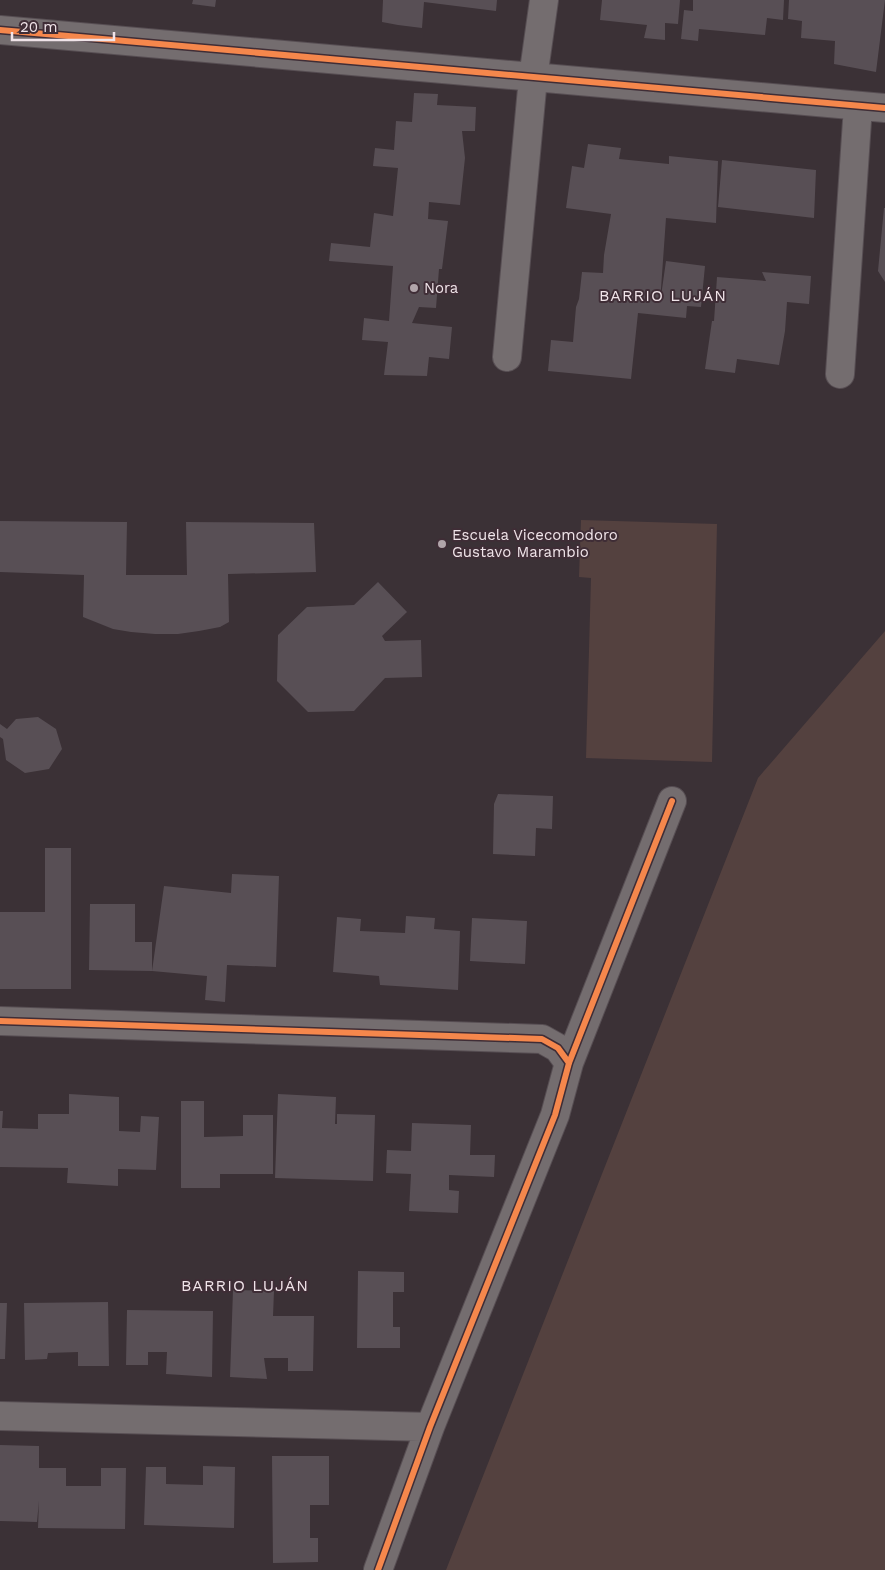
<svg xmlns="http://www.w3.org/2000/svg" width="885" height="1570" viewBox="0 0 885 1570" font-family="'Work Sans',sans-serif">
	<style>
		.green { fill: #54413f }
		.building { fill: #584f55 }
		.lines { fill: none; stroke-linecap: round; stroke-linejoin: round }
		.street-casing { stroke: #574e53; stroke-width: 30 }
		.street { stroke: #746d6f; stroke-width: 28 }
		.cycleway-casing { stroke: #3f2d36; stroke-width: 9 }
		.cycleway { stroke: #f5874c; stroke-width: 6 }
		.poi-dot { fill: #b1a5aa; stroke: #3f2d36; stroke-width: 2 }
		.labels { text-anchor: middle; stroke-width: 4; stroke-linejoin: round; paint-order: stroke }
		.poi-label { font-size: 15px; fill: #f0e4e9; stroke: #3f2d36; text-anchor: start }
		.neighbourhood-label { font-size: 16px; letter-spacing: 1px; fill: #f0e4e9; stroke: #3f2d36 }
	</style>
	<rect width="100%" height="100%" fill="#3b3136"/>
	<path class="green" d="M 581,520 L 717,524 L 712,762 L 586,758 L 591,578 L 579,577 Z
		M 885,631 L 885,1570 L 446,1570 L 758,778 Z"/>
	<path class="building" d="M 193,0 L 216,0 L 215,7 L 192,4 Z
		M 383,0 L 497,0 L 496,11 L 424,2 L 422,28 L 398,25 L 382,22 Z
		M 602,0 L 680,0 L 678,24 L 665,23 L 665,40 L 644,38 L 647,25 L 600,20 Z
		M 693,0 L 784,0 L 783,20 L 767,18 L 765,35 L 699,29 L 698,41 L 681,39 L 684,10 L 693,11 Z
		M 789,0 L 885,0 L 876,72 L 834,64 L 835,41 L 801,38 L 802,21 L 788,19 Z
		M 414,93 L 438,94 L 437,105 L 476,107 L 475,131 L 462,131 L 465,158 L 460,205 L 429,202 L 428,219 L 448,221 L 442,269 L 439,269 L 436,308 L 419,307 L 412,323 L 452,327 L 449,359 L 429,357 L 427,376 L 384,375 L 388,342 L 362,340 L 364,318 L 389,321 L 393,266 L 329,261 L 331,243 L 370,247 L 374,213 L 393,216 L 398,168 L 373,166 L 375,148 L 394,150 L 396,121 L 412,122 Z
		M 588,144 L 621,148 L 619,159 L 669,164 L 669,156 L 718,161 L 716,223 L 666,218 L 660,303 L 666,261 L 705,266 L 701,307 L 687,306 L 686,318 L 638,313 L 631,379 L 548,371 L 551,340 L 573,342 L 576,307 L 579,299 L 582,272 L 603,273 L 604,255 L 611,214 L 566,208 L 572,166 L 584,168 Z
		M 722,160 L 816,170 L 814,218 L 718,207 Z
		M 884,208 L 885,208 L 885,282 L 878,271 Z
		M 762,272 L 811,276 L 809,304 L 787,302 L 785,331 L 779,365 L 737,359 L 735,373 L 705,369 L 712,321 L 714,321 L 717,277 L 766,281 Z
		M 0,521 L 127,522 L 126,575 L 187,575 L 186,522 L 314,523 L 316,572 L 228,574 L 229,622 L 220,627 L 199,631 L 178,634 L 155,634 L 131,632 L 113,629 L 83,617 L 84,575 L 0,572 Z
		M 378,582 L 407,612 L 382,636 L 385,641 L 421,640 L 422,677 L 385,678 L 354,711 L 308,712 L 277,681 L 278,635 L 307,607 L 354,605 Z
		M 38,717 L 56,729 L 62,749 L 49,769 L 25,773 L 6,760 L 3,739 L 0,737 L 0,724 L 7,729 L 16,719 Z
		M 498,794 L 553,796 L 552,829 L 536,828 L 535,856 L 493,854 L 494,804 Z
		M 45,848 L 71,848 L 71,989 L 0,989 L 0,912 L 45,912 Z
		M 232,874 L 279,876 L 276,967 L 227,965 L 225,1002 L 205,1000 L 207,976 L 152,971 L 164,886 L 231,893 Z
		M 90,904 L 135,904 L 135,942 L 152,942 L 152,971 L 89,970 Z
		M 406,916 L 435,918 L 434,929 L 460,931 L 458,990 L 380,985 L 379,976 L 333,972 L 337,917 L 361,919 L 360,931 L 405,933 Z
		M 472,918 L 527,921 L 525,964 L 470,961 Z
		M 69,1094 L 119,1097 L 119,1131 L 140,1132 L 141,1116 L 159,1117 L 156,1170 L 118,1169 L 118,1186 L 67,1183 L 68,1168 L 0,1167 L 0,1111 L 3,1111 L 2,1128 L 38,1129 L 38,1114 L 69,1114 Z
		M 278,1094 L 336,1097 L 335,1124 L 337,1124 L 337,1114 L 375,1115 L 373,1181 L 275,1178 Z
		M 181,1101 L 204,1101 L 204,1137 L 243,1136 L 243,1115 L 273,1115 L 273,1174 L 220,1174 L 220,1188 L 181,1188 Z
		M 412,1123 L 471,1125 L 470,1155 L 495,1155 L 494,1177 L 449,1175 L 449,1190 L 459,1191 L 458,1213 L 409,1211 L 411,1174 L 386,1173 L 387,1150 L 411,1151 Z
		M 358,1271 L 404,1272 L 404,1292 L 393,1292 L 393,1327 L 400,1327 L 400,1348 L 357,1348 Z
		M 233,1290 L 274,1291 L 273,1316 L 314,1316 L 313,1371 L 288,1371 L 288,1358 L 264,1358 L 267,1379 L 230,1377 Z
		M 108,1302 L 109,1366 L 78,1366 L 78,1352 L 48,1353 L 47,1359 L 25,1360 L 24,1303 Z
		M 0,1303 L 7,1303 L 5,1359 L 0,1359 Z
		M 127,1310 L 213,1311 L 212,1377 L 166,1374 L 167,1352 L 148,1352 L 148,1365 L 126,1365 Z
		M 0,1445 L 39,1446 L 39,1468 L 66,1468 L 66,1486 L 101,1486 L 101,1468 L 126,1468 L 125,1529 L 38,1528 L 39,1501 L 37,1522 L 0,1521 Z
		M 272,1456 L 329,1456 L 329,1505 L 310,1505 L 310,1538 L 318,1538 L 318,1562 L 273,1563 Z
		M 203,1466 L 235,1467 L 234,1528 L 144,1525 L 146,1467 L 166,1467 L 166,1484 L 203,1485 Z"/>
	<g class="lines">
		<g class="street-casing">
			<path id="street" d="M 0,30 L 885,108
				M 507,357 L 533,78 L 544,0
				M 840,374 L 858,106
				M 0,1021 L 542,1039 L 558,1048 L 569,1063
				M 0,1416 L 430,1427
				M 378,1570 L 430,1427 L 555,1115 L 569,1063 L 672,801"/>
		</g>
		<use href="#street" class="street"/>
		<g class="cycleway-casing">
			<path id="cycleway" d="M 0,30 L 885,108
				M 0,1021 L 542,1039 L 558,1048 L 569,1063
				M 378,1570 L 430,1427 L 555,1115 L 569,1063 L 672,801"/>
		</g>
		<use href="#cycleway" class="cycleway"/>
	</g>
	<g class="poi-dot">
		<circle cx="414" cy="288" r="5"/>
		<circle cx="442" cy="544" r="5"/>
	</g>
	<g class="labels">
		<g class="poi-label">
			<text x="424" y="293">Nora</text>
			<text x="452" y="540">Escuela Vicecomodoro<tspan x="452" dy="17">Gustavo Marambio</tspan></text>
		</g>
		<g class="neighbourhood-label">
			<text x="663" y="301">BARRIO LUJÁN</text>
			<text x="245" y="1291">BARRIO LUJÁN</text>
		</g>
	</g>
	<path d="M12 32v8h102v-8" fill="none" stroke="#f0e4e9" stroke-width="2.5"/>
	<text x="20" y="32" font-size="15" fill="#f0e4e9" stroke="#3f2d36" stroke-width="4" paint-order="stroke">20 m</text>
</svg>
